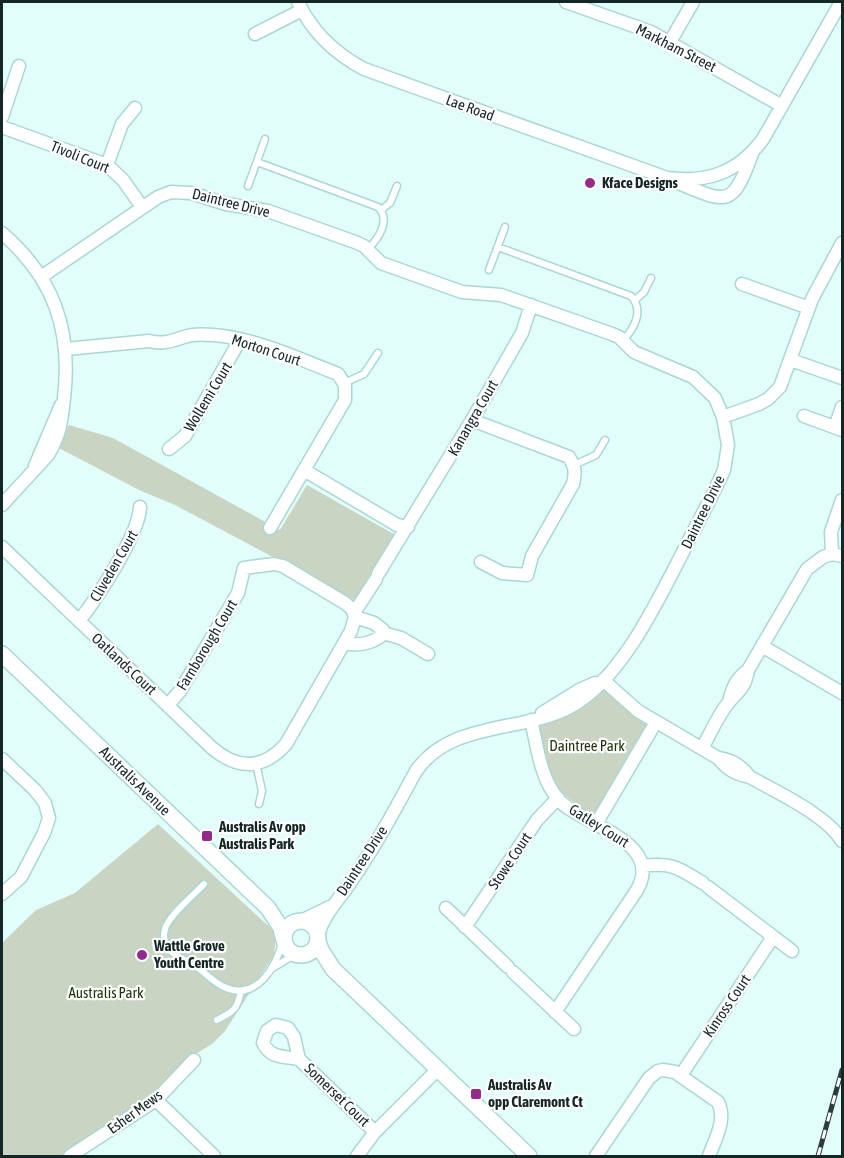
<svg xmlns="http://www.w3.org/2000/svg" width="844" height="1158" viewBox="0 0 844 1158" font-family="'Asap Condensed',sans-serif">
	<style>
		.green { fill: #c9d4c3 }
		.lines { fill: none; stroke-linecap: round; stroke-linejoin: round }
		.service-casing { stroke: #a9d8d4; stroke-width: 9 }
		.minor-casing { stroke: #a9d8d4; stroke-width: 15 }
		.tertiary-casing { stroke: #a9d8d4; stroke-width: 18 }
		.service { stroke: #fff; stroke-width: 6 }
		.minor { stroke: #fff; stroke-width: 12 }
		.tertiary { stroke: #fff; stroke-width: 15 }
		.rail-casing { stroke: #2b3e3d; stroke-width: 5 }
		.rail { stroke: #fff; stroke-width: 3; stroke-dasharray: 9; stroke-linecap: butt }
		.poi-dot { fill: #952a8d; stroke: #fff; stroke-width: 2 }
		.labels { text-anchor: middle; stroke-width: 4.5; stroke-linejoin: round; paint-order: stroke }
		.street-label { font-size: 15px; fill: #142625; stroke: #fff }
		.poi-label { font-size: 15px; font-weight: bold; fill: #142625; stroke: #fff; text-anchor: start }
		.park-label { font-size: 15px; fill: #1b3308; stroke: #fff }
	</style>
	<rect width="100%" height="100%" fill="#e1fefb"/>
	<path class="green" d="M 69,425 L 113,438 L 280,530 L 307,485 L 397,536 L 356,601 L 175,505 L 139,490 L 57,447 Z
		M 604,686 L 649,724 L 596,819 L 553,786 L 538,724 Z
		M 158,824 L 276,933 L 274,955 L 225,1031 L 212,1044 L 189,1058 L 152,1096 L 63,1156 L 2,1156 L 2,943 L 36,910 L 75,893 Z"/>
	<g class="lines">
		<g class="service-casing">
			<path id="service" d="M 257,162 L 378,207 C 391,220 379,238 368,249
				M 248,186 L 265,139
				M 381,210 L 390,203 L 397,186
				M 498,247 L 631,296 C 644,310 635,328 623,340
				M 489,270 L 505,227
				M 635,300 L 644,292 L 651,278
				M 344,383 L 364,374 L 378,353
				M 574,465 L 596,455 L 605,440
				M 256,763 L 262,791 L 259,804
				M 204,884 C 195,894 168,916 165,929 C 163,936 164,942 168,947 C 174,958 189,960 198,968 C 207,974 214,983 224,987 C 257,1002 277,966 283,939
				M 273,968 L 289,958 L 299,956
				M 217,1020 C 234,1011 237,1010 241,991"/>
		</g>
		<g class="minor-casing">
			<path id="minor" d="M 298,2 C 312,32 334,53 364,69 L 667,178 C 707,183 738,173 763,139 L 841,2
				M 566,2 L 651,32 L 782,106
				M 255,34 L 302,10
				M 670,42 L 693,2
				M 2,117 L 19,66
				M 2,127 L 107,165 L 123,180 L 142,207
				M 107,165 L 122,124 L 135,108
				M 676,182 C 727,203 732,209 752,154
				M 2,233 C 54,278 72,330 64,398 C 61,424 61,432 48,455 L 2,505
				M 41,277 L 158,197 L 171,192 L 191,193 L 226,204 L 268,211 L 355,242 L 364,246 L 381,263 L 462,292 L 501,295 L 612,334 L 619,337 L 634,352 L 693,377 L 715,398 L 723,417 L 728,445 L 724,470 C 712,497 698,522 685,548 C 659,598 623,677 572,706 C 524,733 451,720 416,771 C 396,808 376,845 352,880 C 340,899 324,913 318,935
				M 742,284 L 809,308
				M 66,349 L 149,341 C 161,344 169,342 181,338 C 190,334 203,334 213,335 C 255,338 299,359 338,374 L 345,385 L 345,400 L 270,528
				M 791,360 L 842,378
				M 804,416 L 842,430
				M 723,417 L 759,404 L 768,399 L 780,387 L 812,299 L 842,243
				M 472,420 L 569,457 C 575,467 576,472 573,484 L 532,556 L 527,575 L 502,573 L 481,562
				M 835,427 L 842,407
				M 169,449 L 185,436 L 240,340
				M 35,466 L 61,405
				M 304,470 L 397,525 L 408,527
				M 2,547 L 212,748 C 238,770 263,770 286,744 L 351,631 L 355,617
				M 832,554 L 831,532 L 842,500
				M 378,574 L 472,420 L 522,333 L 531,305
				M 354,613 L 376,579
				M 79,621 C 97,598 139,535 140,507
				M 383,633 L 401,638 L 428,654
				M 344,643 C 356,646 372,644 382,635 L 383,630 L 374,623 L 355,617
				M 762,646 L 842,693
				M 603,680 L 638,711 L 718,758 C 727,769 735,774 750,777
				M 729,702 C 732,688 736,679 748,670
				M 168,705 L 180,691 L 238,593 L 244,568 L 274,564 L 283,566 L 345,603 L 352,609 L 355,617
				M 542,713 L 579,690 L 595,683
				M 531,720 C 537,745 540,778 558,799 C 581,826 665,840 637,890 L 555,1012
				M 702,749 C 710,734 718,715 729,702 C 739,690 745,688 748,670 L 807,569 L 823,557 L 832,554 L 842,556
				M 718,758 C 732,760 740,765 750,777 C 776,792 827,815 842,841
				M 2,759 L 35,790 L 45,803 L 49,818 L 44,833 L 21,877 L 2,894
				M 596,824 L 656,722
				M 642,866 C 673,862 678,868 703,883
				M 708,887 L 792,951
				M 446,908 L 508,967
				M 301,921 L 330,907
				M 465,927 L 537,820 L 558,798
				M 513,972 L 574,1029
				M 299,1059 C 284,1056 271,1059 263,1043 L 267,1031 L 271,1028 L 276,1025 L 288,1028 L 294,1037 L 299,1059 L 375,1132
				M 681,1075 L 773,937
				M 156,1100 L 214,1156
				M 70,1156 L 156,1100 L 194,1060
				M 357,1156 L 375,1132 L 438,1069
				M 596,1156 L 649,1078 L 658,1071 L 663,1070 L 675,1072 L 718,1102 C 727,1120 715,1139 709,1156"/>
		</g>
		<g class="tertiary-casing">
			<path id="tertiary" d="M 2,654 L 268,908 L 281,928 L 283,937
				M284 938a17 17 0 1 1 34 0a17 17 0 1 1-34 0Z
				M 318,941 L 321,950 L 333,969 L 529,1156"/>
		</g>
		<use href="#service" class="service"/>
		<use href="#minor" class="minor"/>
		<use href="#tertiary" class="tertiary"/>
		<g class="rail-casing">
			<path id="rail" d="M 818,1156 L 842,1070"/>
		</g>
		<use href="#rail" class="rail"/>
	</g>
	<g class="poi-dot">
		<circle cx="590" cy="183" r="6"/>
		<rect x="201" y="830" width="12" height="12" rx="3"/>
		<circle cx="142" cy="955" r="6"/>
		<rect x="470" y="1088" width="12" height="12" rx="3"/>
	</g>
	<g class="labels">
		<g class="street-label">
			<text transform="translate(676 48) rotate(27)" y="5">Markham Street</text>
			<text transform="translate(470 108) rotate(20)" y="5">Lae Road</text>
			<text transform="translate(80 157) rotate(22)" y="5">Tivoli Court</text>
			<text transform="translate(231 203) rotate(14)" y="5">Daintree Drive</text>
			<text transform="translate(266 350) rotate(18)" y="5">Morton Court</text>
			<text transform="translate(208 397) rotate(-59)" y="5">Wollemi Court</text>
			<text transform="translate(473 418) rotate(-60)" y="5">Kanangra Court</text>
			<text transform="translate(703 512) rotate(-64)" y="5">Daintree Drive</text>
			<text transform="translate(114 566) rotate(-60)" y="5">Cliveden Court</text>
			<text transform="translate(207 645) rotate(-59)" y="5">Farnborough Court</text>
			<text transform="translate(124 664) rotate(43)" y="5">Oatlands Court</text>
			<text transform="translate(135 781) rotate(44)" y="5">Australis Avenue</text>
			<text transform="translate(599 826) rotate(32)" y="5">Gatley Court</text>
			<text transform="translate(362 861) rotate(-57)" y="5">Daintree Drive</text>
			<text transform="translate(510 861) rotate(-56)" y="5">Stowe Court</text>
			<text transform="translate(727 1006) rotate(-56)" y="5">Kinross Court</text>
			<text transform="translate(337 1095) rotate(44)" y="5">Somerset Court</text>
			<text transform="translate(135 1112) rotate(-36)" y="5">Esher Mews</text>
		</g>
		<g class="poi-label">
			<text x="602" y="188">Kface Designs</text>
			<text x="219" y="832">Australis Av opp<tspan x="219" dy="17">Australis Park</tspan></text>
			<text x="154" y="951">Wattle Grove<tspan x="154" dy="17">Youth Centre</tspan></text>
			<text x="488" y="1090">Australis Av<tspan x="488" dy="17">opp Claremont Ct</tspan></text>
		</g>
		<g class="park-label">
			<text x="587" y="751">Daintree Park</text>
			<text x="106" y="998">Australis Park</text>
		</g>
	</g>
	<rect width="844" height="1158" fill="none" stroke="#142625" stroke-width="6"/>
</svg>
